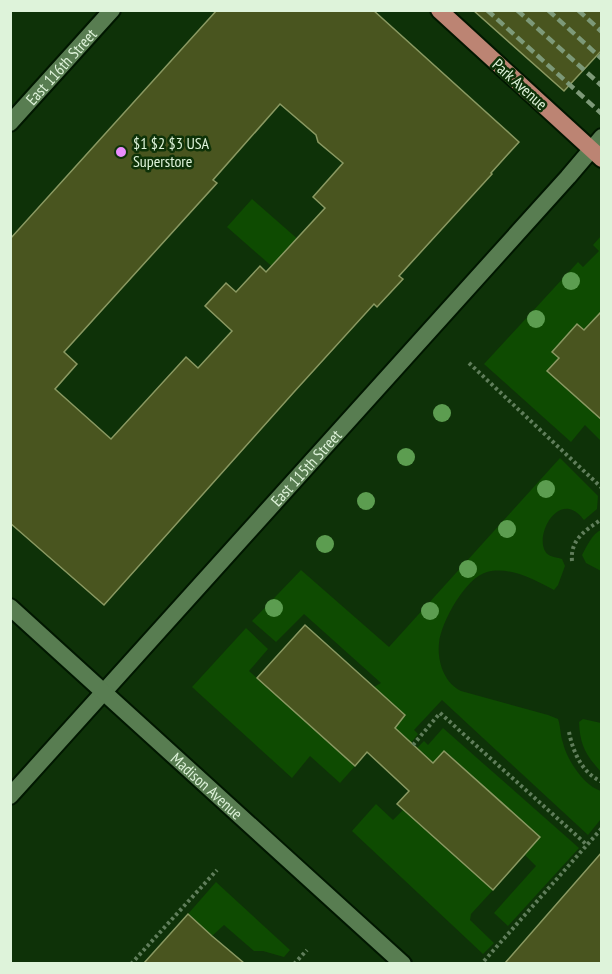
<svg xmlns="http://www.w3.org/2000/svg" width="612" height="974" viewBox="0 0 612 974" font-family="'PT Sans Narrow',sans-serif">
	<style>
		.green { fill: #0e4b01 }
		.building { fill: #49551f; stroke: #8a9962; stroke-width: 1.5; fill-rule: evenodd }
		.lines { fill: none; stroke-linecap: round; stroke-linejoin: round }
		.minor-casing { stroke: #011700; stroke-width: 20 }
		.tertiary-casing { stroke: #011700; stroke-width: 20 }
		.secondary-casing { stroke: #011700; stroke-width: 20 }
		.primary-casing { stroke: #011700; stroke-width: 20 }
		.path { stroke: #607e5b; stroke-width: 4; stroke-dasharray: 3 3; stroke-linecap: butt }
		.minor { stroke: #587d51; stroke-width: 16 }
		.tertiary { stroke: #587d51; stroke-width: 16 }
		.secondary { stroke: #587d51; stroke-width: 16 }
		.primary { stroke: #bc8473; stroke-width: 16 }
		.rail { stroke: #7d9978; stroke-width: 4.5; stroke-dasharray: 9 4.5; stroke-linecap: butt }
		.tree { fill: #5c9d50 }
		.poi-dot { fill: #ea8dfd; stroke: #0e3208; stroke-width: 2 }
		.labels { text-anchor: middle; stroke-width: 5; stroke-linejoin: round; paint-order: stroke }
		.street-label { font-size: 16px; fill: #def3da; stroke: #0e3208 }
		.poi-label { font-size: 16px; fill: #def3da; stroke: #0e3208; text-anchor: start }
	</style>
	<rect width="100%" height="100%" fill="#0e3208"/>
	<path class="green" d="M 252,199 L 373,305 L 348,333 L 227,227 Z
		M 601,236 L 601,323 L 595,318 L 584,330 L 577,324 L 552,351 L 559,358 L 547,371 L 575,396 L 596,411 L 594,414 L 601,420 L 601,441 L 585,425 L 571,442 L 484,364 L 578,262 L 583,267 L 599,251 L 593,245 Z
		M 560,458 L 598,496 L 597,509 L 584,520 C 580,515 575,510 569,509 C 551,506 537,537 545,551 C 548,557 556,557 562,559 L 565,566 L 558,585 L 554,590 C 535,580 510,566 487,572 C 466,577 441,622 439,643 C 437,661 444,683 461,691 L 548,715 L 558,719 C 561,728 560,735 563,743 C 567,760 584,786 601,791 L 601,819 L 588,835 L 442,700 L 414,730 L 418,734 L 411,743 L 394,728 L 405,715 L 374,687 L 381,683 L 304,614 L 276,642 L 252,621 L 301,570 L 389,647 Z
		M 601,530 L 602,530 L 601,571 L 586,563 L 582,555 C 587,546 592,534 601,530 Z
		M 246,628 L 268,649 L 249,671 L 355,766 L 340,783 L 310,756 L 292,778 L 192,687 Z
		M 583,719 L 601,723 L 601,772 C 586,755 580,746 579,722 Z
		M 443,728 L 579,848 L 508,926 L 494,913 L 536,866 L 525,855 L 540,837 L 445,751 L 434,763 L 417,748 L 424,741 L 428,745 Z
		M 376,804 L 393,820 L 403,810 L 493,890 L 471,914 L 470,920 L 494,943 L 483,954 L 352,831 Z
		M 216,882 L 290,950 L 284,957 L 263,951 L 254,951 L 224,925 L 212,936 L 188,914 Z"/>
	<path class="building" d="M 217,10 L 373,10 L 519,142 L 491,173 L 492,174 L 399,276 L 403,279 L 377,307 L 374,304 L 294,392 L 104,605 L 10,523 L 10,239 ZM 280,104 L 316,135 L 318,142 L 343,163 L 313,197 L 325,208 L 266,272 L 260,266 L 236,292 L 226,283 L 205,306 L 232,331 L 198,368 L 186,357 L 111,439 L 55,389 L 77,364 L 64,352 L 217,183 L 213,180 Z
		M 473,10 L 602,10 L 602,50 L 564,91 Z
		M 602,311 L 602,420 L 547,371 L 559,358 L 552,352 L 577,324 L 584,330 Z
		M 305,625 L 405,715 L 395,728 L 433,763 L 444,751 L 540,837 L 493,890 L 397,804 L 409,791 L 367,752 L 355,766 L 257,678 Z
		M 602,852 L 602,963 L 505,963 Z
		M 188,914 L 212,936 L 244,963 L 144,963 Z"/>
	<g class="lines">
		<g class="minor-casing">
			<g id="minor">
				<path id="s1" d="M 10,796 L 568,177 L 602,137"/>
			</g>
		</g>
		<g class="tertiary-casing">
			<g id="tertiary">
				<path id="s2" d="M 10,123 L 112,10"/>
			</g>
		</g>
		<g class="secondary-casing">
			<g id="secondary">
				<path id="s3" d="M 10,607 L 403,964"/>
			</g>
		</g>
		<g class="primary-casing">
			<path id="primary" d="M 439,10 L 602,159"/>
		</g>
		<path class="path" d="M 469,363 L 602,488
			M 572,561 C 570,539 586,530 602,519
			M 569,732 C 573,752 582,773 602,782
			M 413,745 L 440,713 L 587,845
			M 484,961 L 602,828
			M 131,964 L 217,870
			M 294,964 L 307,950"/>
		<use href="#minor" class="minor"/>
		<use href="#tertiary" class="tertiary"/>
		<use href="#secondary" class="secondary"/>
		<use href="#primary" class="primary"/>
		<path class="rail" d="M 487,10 L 602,114
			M 517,10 L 602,86
			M 548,10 L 602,59
			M 578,10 L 602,32"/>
	</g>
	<g class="tree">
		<circle cx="571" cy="281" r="9"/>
		<circle cx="536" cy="319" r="9"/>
		<circle cx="442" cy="413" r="9"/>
		<circle cx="406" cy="457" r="9"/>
		<circle cx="546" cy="489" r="9"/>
		<circle cx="366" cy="501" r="9"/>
		<circle cx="507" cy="529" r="9"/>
		<circle cx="325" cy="544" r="9"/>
		<circle cx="468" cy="569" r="9"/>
		<circle cx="274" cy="608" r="9"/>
		<circle cx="430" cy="611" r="9"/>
	</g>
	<circle class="poi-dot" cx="121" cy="152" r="6"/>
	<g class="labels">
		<g class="street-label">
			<text dy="6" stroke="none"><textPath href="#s2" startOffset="76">East 116th Street</textPath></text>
			<text transform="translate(520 84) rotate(42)" y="6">Park Avenue</text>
			<text dy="6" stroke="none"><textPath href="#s1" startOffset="442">East 115th Street</textPath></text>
			<text dy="6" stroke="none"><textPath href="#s3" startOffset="266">Madison Avenue</textPath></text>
		</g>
		<g class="poi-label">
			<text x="133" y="149">$1 $2 $3 USA<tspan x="133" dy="18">Superstore</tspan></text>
		</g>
	</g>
	<rect width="612" height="974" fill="none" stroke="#def3da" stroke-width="24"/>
</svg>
